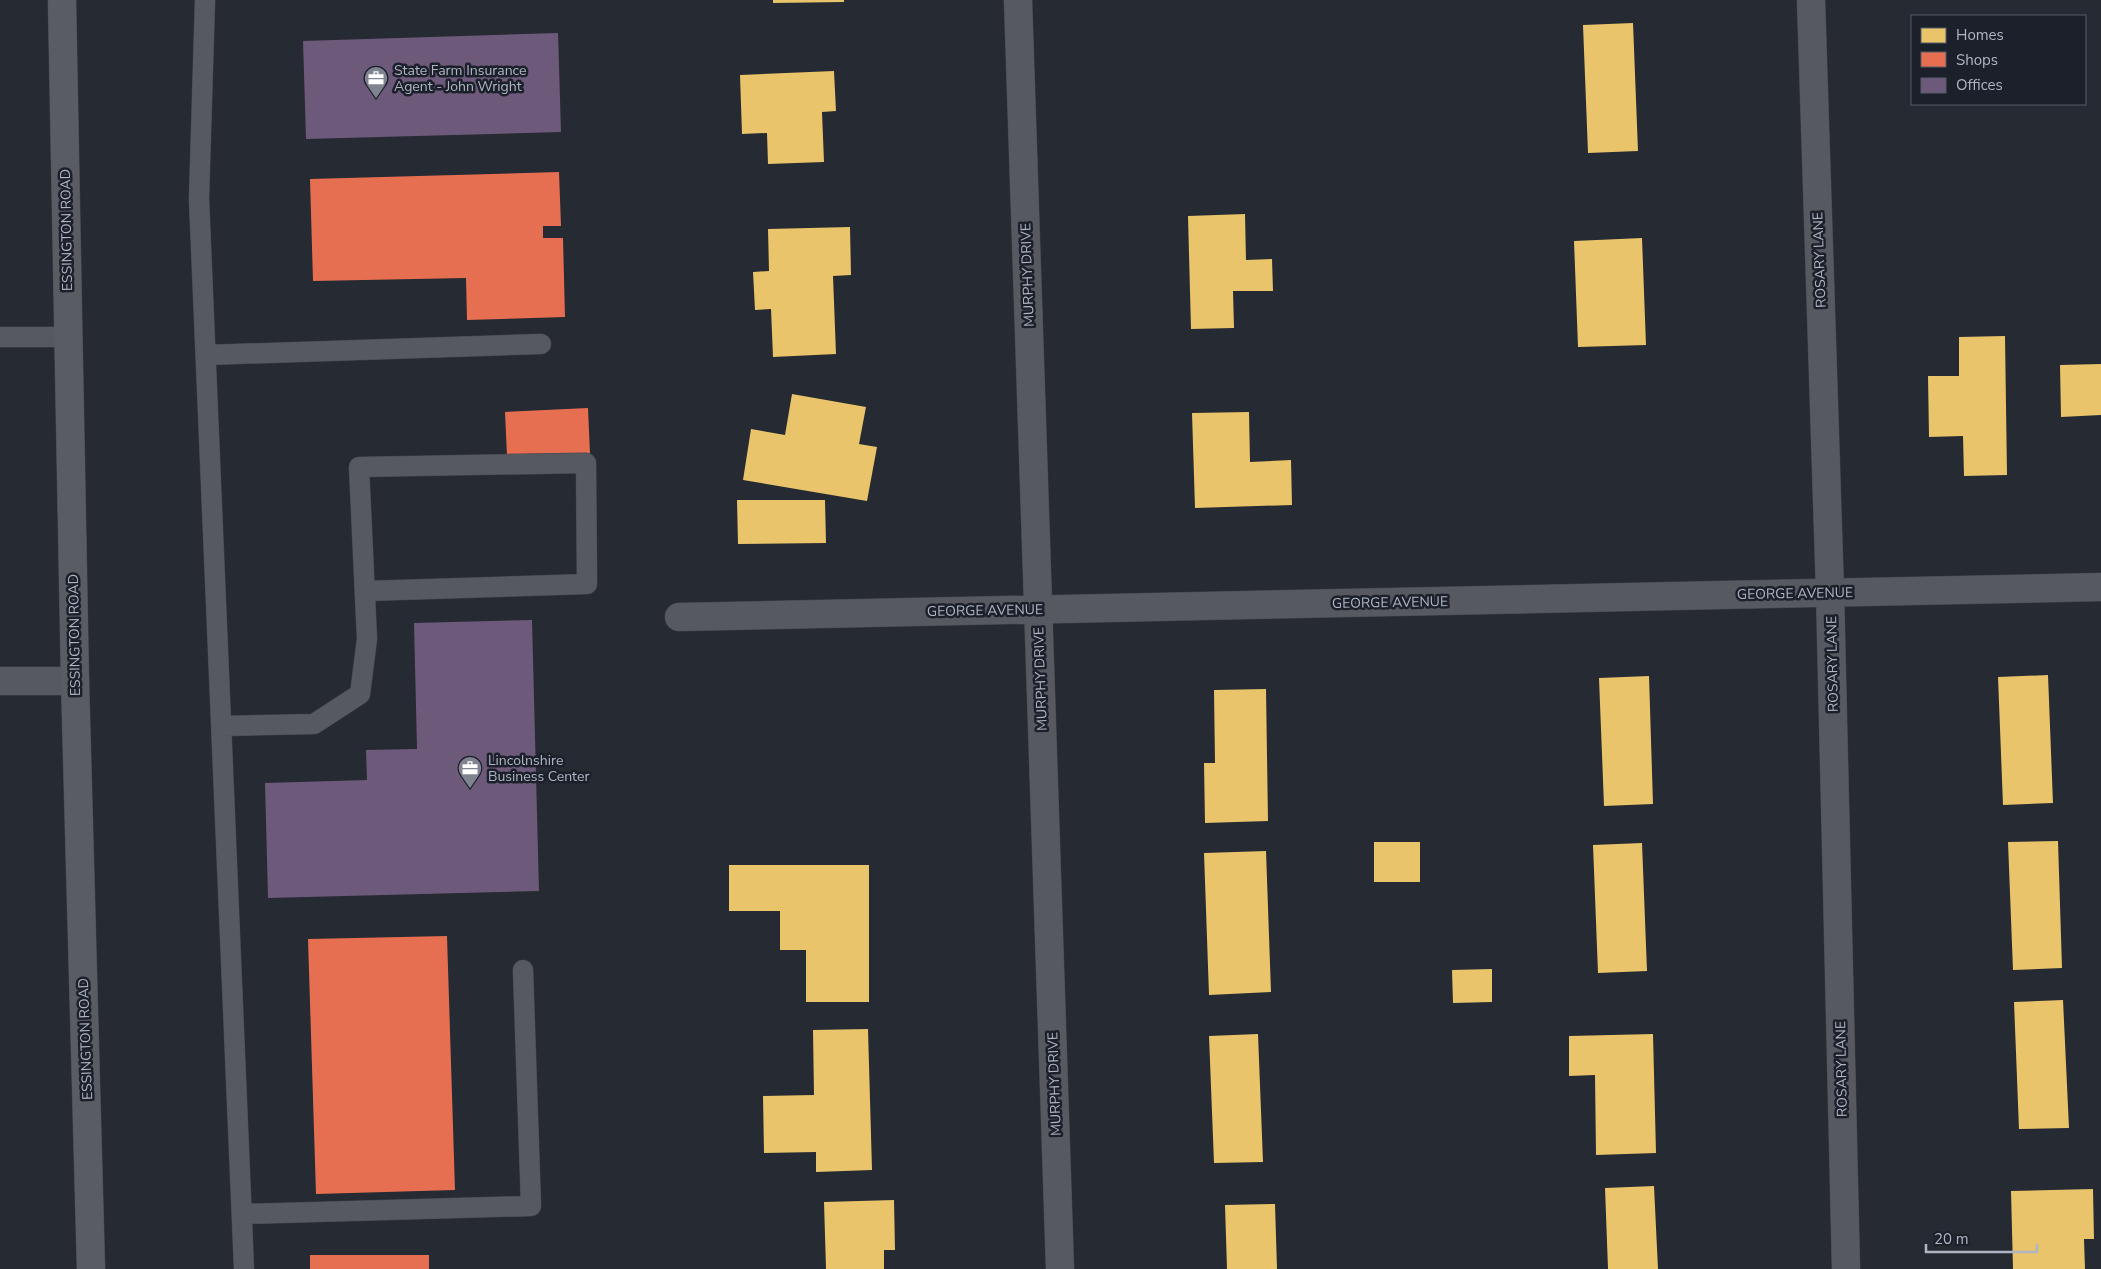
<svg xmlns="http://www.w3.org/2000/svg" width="2101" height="1269" viewBox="0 0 2101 1269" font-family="'Nunito Sans',sans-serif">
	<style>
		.homes { fill: #e9c46a }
		.shops { fill: #e76f51 }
		.offices { fill: #6d597a }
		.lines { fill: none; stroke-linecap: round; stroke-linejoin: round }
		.lane-casing { stroke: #42454b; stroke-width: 21 }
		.street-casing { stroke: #42454b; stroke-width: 29 }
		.secondary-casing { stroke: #44474f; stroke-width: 29 }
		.lane { stroke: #565960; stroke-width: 20 }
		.street { stroke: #565960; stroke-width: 28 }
		.secondary { stroke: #5a5c64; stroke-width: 28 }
		.labels { text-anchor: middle; stroke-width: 5; stroke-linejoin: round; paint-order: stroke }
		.poi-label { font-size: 14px; fill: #b0b5c3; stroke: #1b202b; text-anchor: start }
		.street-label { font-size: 14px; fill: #b0b5c3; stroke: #1b202b }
	</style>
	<rect width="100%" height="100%" fill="#262a32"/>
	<path class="homes" d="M 773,0 L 844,0 L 844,2 L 773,3 Z
		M 1633,23 L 1638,151 L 1588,153 L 1583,25 Z
		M 834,71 L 836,111 L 822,112 L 824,162 L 768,164 L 767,133 L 742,134 L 740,75 Z
		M 1245,214 L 1246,260 L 1272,259 L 1273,291 L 1233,291 L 1234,328 L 1191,329 L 1188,216 Z
		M 850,227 L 851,275 L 833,276 L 836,354 L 773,357 L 771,309 L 755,310 L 753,272 L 769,271 L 768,229 Z
		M 1642,238 L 1646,345 L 1578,347 L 1574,241 Z
		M 2005,336 L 2007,475 L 1964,476 L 1963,436 L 1929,437 L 1928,376 L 1959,376 L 1959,337 Z
		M 2101,364 L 2101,415 L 2061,417 L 2060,365 Z
		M 792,394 L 866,407 L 859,444 L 877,447 L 867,501 L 743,480 L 751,429 L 785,435 Z
		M 1249,412 L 1250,462 L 1291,460 L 1292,505 L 1195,508 L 1192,413 Z
		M 737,500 L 825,500 L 826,543 L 738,544 Z
		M 2048,675 L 2053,803 L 2003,805 L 1998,677 Z
		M 1649,676 L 1653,804 L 1604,806 L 1599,678 Z
		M 1266,689 L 1268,821 L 1205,823 L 1204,763 L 1215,763 L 1214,690 Z
		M 2058,841 L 2062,968 L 2013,970 L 2008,842 Z
		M 1374,842 L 1420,842 L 1420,882 L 1374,882 Z
		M 1642,843 L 1647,971 L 1598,973 L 1593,845 Z
		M 1266,851 L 1271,992 L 1209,995 L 1204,853 Z
		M 729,865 L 869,865 L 869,1002 L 806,1002 L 806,950 L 780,950 L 780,911 L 729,911 Z
		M 1492,969 L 1492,1002 L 1453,1003 L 1452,970 Z
		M 2063,1000 L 2069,1128 L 2019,1129 L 2014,1002 Z
		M 868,1029 L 872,1170 L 816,1172 L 816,1152 L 764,1153 L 763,1096 L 814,1095 L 813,1030 Z
		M 1258,1034 L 1263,1162 L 1214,1163 L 1209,1036 Z
		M 1653,1034 L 1656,1153 L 1596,1155 L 1595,1075 L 1569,1076 L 1569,1036 Z
		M 1654,1186 L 1658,1269 L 1608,1269 L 1605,1188 Z
		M 2093,1189 L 2094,1239 L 2084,1239 L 2085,1269 L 2013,1269 L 2011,1191 Z
		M 894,1200 L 895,1250 L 884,1250 L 884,1269 L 826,1269 L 824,1202 Z
		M 1275,1204 L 1277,1269 L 1227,1269 L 1225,1205 Z"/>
	<path class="shops" d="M 559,172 L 561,226 L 543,226 L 543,238 L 563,238 L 565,317 L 467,320 L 466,278 L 313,281 L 310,179 Z
		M 588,408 L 590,454 L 507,456 L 505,412 Z
		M 447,936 L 455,1190 L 316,1194 L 308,939 Z
		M 310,1255 L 429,1255 L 429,1269 L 310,1269 Z"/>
	<path class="offices" d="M 558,33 L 561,132 L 306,139 L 303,41 Z
		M 532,620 L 539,891 L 268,898 L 265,783 L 367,780 L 366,750 L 417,749 L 414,623 Z"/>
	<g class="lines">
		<g class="lane-casing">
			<path id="lane" d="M 205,0 L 199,199 L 244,1269
				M 0,337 L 68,337
				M 206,355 L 541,344
				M 222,726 L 314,724 L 360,694 L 367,639 L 359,467 L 586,463 L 587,584 L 366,591
				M 242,1214 L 531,1206 L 523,970"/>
		</g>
		<g class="street-casing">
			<path id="street" d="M 1018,0 L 1060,1269
				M 1811,0 L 1830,592 L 1846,1269
				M 679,617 L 2101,587
				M 0,681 L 75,681"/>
		</g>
		<g class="secondary-casing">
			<path id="secondary" d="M 62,0 L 75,681 L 91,1269"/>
		</g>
		<use href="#lane" class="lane"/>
		<use href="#street" class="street"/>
		<use href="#secondary" class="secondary"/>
	</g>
	<defs>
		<g id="office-pin" transform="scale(1.25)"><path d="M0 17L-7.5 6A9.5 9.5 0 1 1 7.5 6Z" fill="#808490" stroke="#1b202b"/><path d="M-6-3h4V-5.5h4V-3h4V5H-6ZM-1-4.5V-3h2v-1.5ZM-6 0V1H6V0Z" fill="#fff"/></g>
	</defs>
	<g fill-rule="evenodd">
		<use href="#office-pin" x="376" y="78"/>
		<use href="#office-pin" x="470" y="768"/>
	</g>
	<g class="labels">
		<g class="poi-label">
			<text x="394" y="75">State Farm Insurance<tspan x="394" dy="16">Agent - John Wright</tspan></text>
			<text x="488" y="765">Lincolnshire<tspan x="488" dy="16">Business Center</tspan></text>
		</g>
		<g class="street-label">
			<text transform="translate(66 230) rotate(-91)" y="5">ESSINGTON ROAD</text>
			<text transform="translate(1819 260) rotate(-92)" y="5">ROSARY LANE</text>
			<text transform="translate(1027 275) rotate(-92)" y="5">MURPHY DRIVE</text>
			<text transform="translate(1795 593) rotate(-1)" y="5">GEORGE AVENUE</text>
			<text transform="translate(1390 602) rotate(-1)" y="5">GEORGE AVENUE</text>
			<text transform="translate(985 610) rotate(-1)" y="5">GEORGE AVENUE</text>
			<text transform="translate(74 635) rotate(-91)" y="5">ESSINGTON ROAD</text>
			<text transform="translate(1832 664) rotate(-91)" y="5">ROSARY LANE</text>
			<text transform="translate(1040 679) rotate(-92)" y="5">MURPHY DRIVE</text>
			<text transform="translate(85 1039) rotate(-92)" y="5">ESSINGTON ROAD</text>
			<text transform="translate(1841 1069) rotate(-91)" y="5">ROSARY LANE</text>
			<text transform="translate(1054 1084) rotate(-92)" y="5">MURPHY DRIVE</text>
		</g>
	</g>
	<rect x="1911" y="15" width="175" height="90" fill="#1b202b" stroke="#575c68"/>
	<rect x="1921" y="28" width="25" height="15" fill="#e9c46a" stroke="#575c68"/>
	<text x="1956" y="40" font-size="15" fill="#b0b5c3">Homes</text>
	<rect x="1921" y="52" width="25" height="15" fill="#e76f51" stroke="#575c68"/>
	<text x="1956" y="65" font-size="15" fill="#b0b5c3">Shops</text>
	<rect x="1921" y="78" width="25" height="15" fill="#6d597a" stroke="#575c68"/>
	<text x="1956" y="90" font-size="15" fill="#b0b5c3">Offices</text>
	<path d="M1926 1244v8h111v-8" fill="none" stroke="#b0b5c3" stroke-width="2.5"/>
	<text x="1934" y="1244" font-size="15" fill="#b0b5c3" stroke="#1b202b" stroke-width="4" paint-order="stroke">20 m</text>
</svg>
